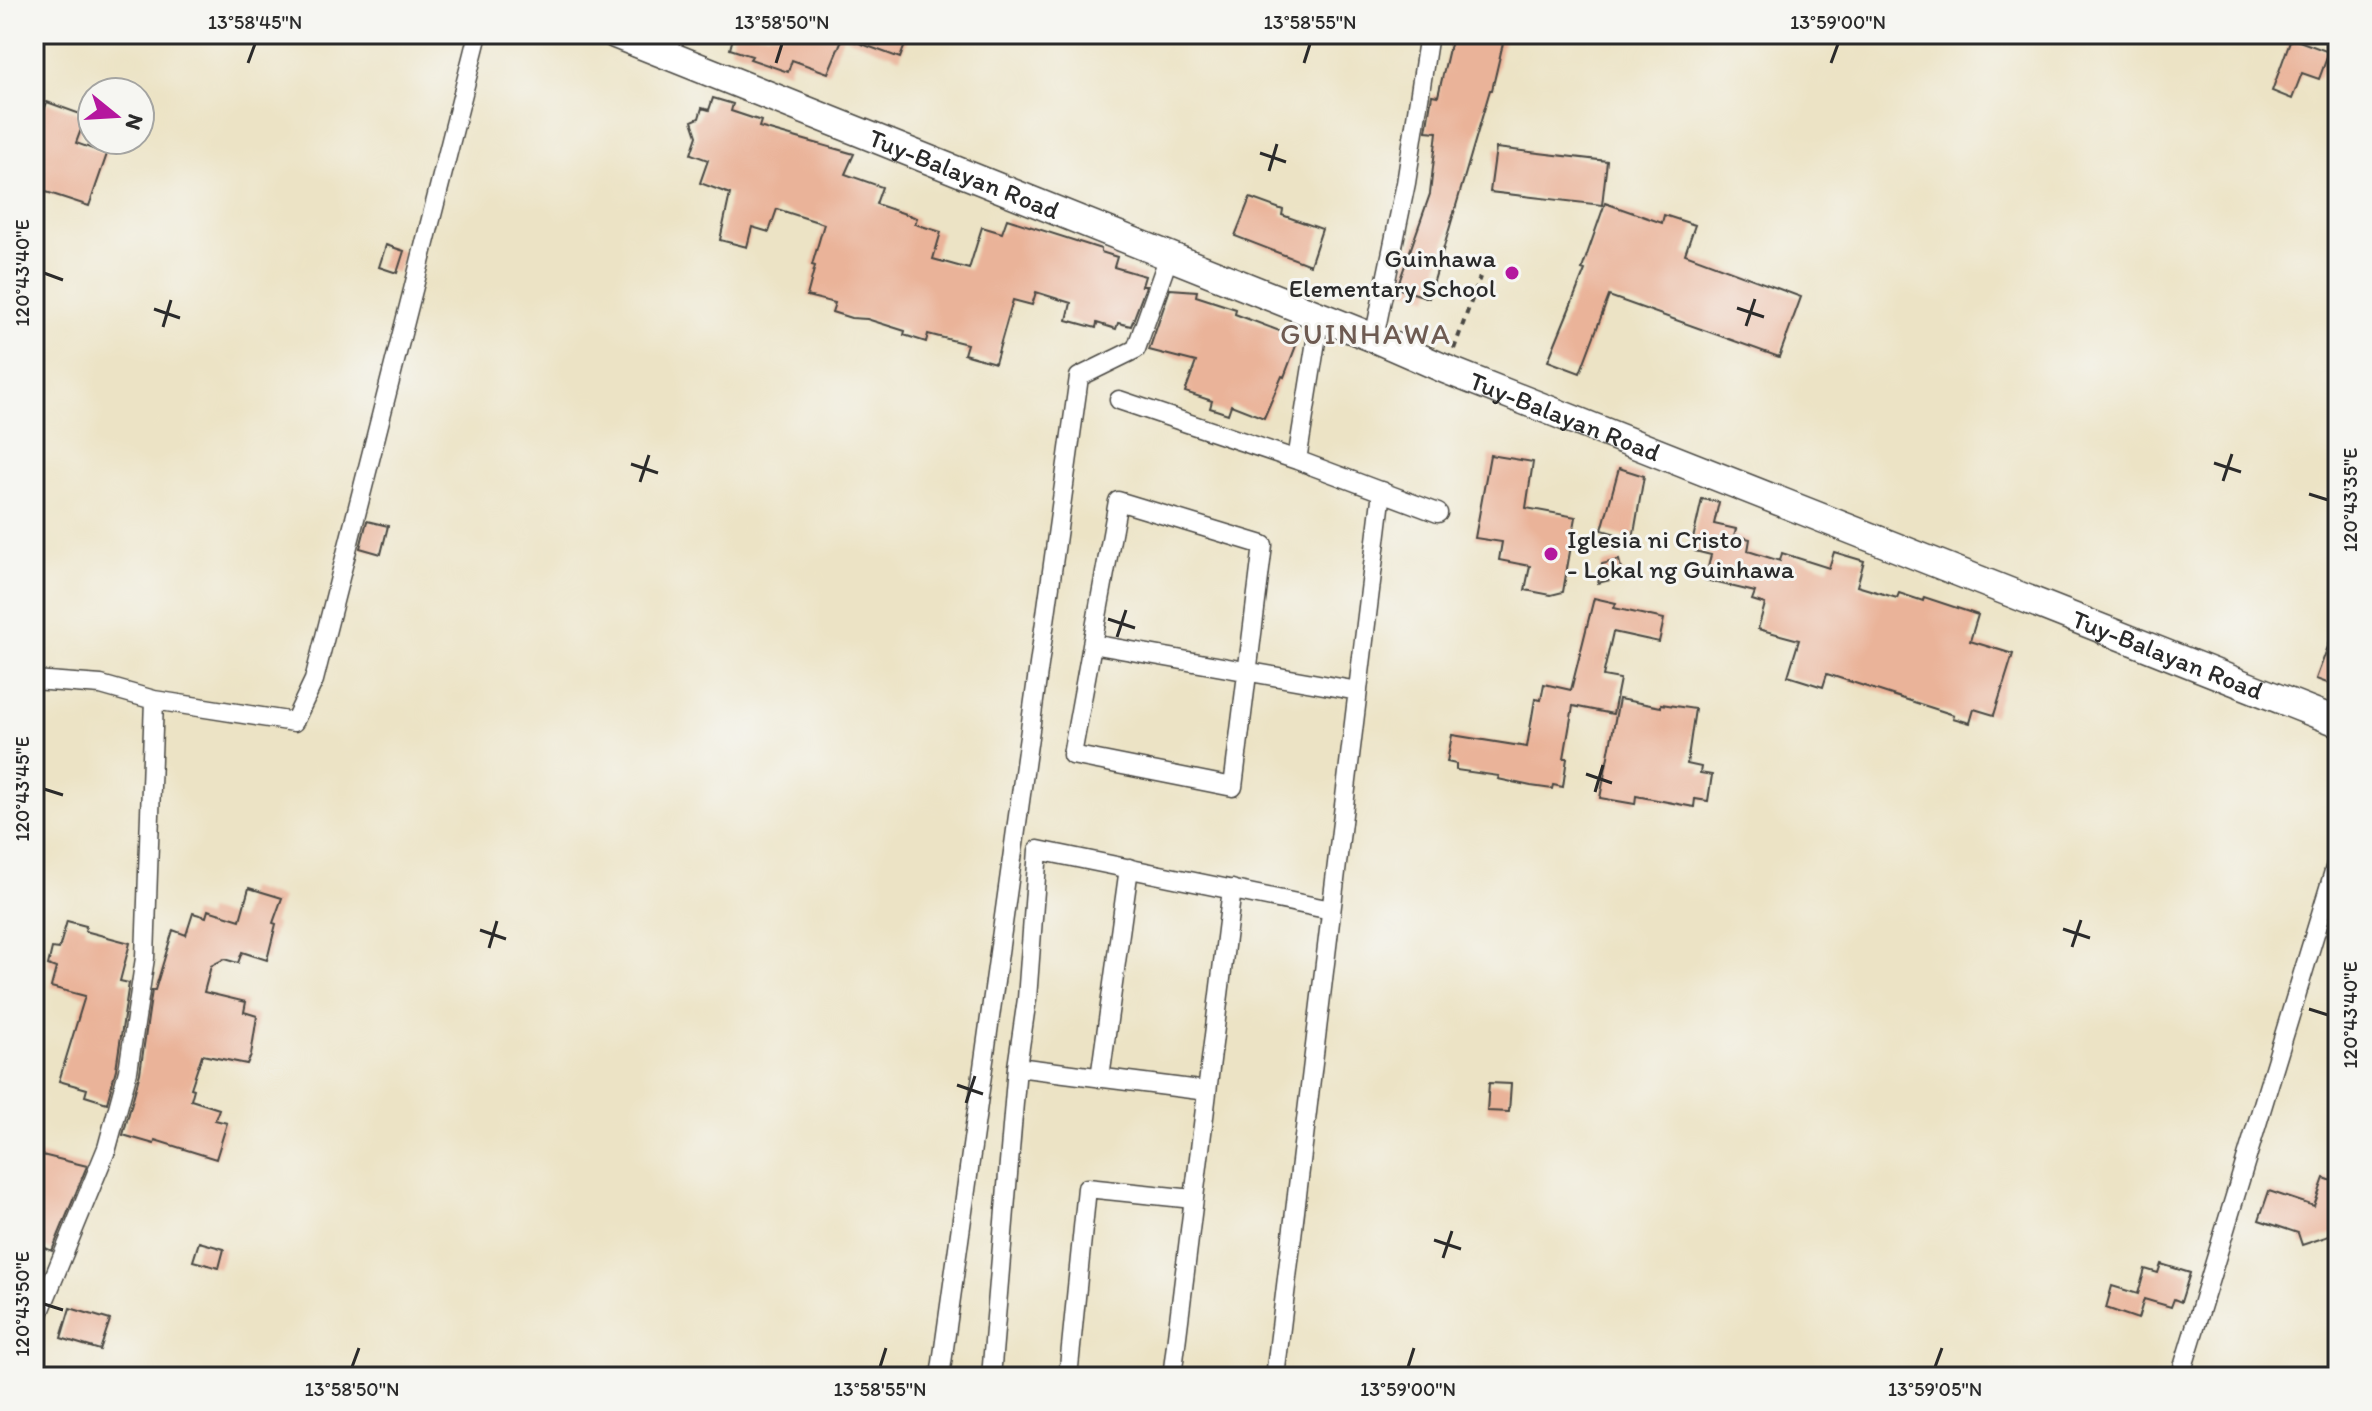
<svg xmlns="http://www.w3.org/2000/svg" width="2372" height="1411" viewBox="0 0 2372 1411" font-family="Itim,sans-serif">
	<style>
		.building { fill: #eab399 }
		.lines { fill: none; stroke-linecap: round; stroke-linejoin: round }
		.street-casing { stroke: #484742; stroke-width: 21 }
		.primary-casing { stroke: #484742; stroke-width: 31 }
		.path { stroke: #484742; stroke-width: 4; stroke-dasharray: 6 6; stroke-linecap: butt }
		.street { stroke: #fff; stroke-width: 18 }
		.primary { stroke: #fff; stroke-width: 28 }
		.ticks { fill: none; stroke: #2b2b2b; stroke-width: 3 }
		.poi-dot { fill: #b5179e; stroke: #f6f6f2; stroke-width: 3 }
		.labels { text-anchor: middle; stroke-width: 6; stroke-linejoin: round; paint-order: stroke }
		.street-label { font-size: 26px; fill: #2b2b2b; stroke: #f6f6f2 }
		.poi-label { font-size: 26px; fill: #2b2b2b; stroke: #f6f6f2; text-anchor: end }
		.quarter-label { font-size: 30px; letter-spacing: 2px; fill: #6e5b52; stroke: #f6f6f2 }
		.neatline { fill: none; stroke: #2b2b2b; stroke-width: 3 }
		.ticks-label { font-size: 20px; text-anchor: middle; fill: #2b2b2b }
	</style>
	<rect width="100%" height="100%" fill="#f6f6f2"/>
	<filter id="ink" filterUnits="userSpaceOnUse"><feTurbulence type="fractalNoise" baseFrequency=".0125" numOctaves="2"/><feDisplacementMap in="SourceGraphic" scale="16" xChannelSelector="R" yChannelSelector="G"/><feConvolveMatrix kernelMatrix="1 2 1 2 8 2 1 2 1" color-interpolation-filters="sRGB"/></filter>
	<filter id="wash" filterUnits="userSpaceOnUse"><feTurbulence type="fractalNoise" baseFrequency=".006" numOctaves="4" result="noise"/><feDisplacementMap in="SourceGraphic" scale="32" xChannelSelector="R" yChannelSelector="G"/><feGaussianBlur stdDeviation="1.8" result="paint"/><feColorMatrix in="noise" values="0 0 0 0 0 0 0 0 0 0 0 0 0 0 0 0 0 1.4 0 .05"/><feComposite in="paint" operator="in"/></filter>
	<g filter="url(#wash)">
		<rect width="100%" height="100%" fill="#ece3c5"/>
		<g id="blocks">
			<path class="building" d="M 734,34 L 909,34 L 900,58 L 843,37 L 828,73 L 792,60 L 788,72 L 750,59 L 752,56 L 730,49 Z
				M 1464,34 L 1480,34 L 1504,39 L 1492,90 L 1490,90 L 1429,298 L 1397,288 L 1430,194 L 1437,132 L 1426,131 L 1432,95 L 1438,96 L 1451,40 L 1462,42 Z
				M 2291,38 L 2329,52 L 2319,79 L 2302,73 L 2292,99 L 2272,91 Z
				M 713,98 L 733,104 L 731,111 L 761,121 L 759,127 L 854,154 L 845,174 L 882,187 L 876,204 L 917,218 L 915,224 L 941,232 L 933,259 L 969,269 L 982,227 L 1002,233 L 1007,219 L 1101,249 L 1101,252 L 1117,257 L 1114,267 L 1145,276 L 1142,286 L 1146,286 L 1131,326 L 1118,323 L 1116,329 L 1097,323 L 1096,328 L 1067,320 L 1071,303 L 1036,292 L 1032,305 L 1013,300 L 995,363 L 964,354 L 967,344 L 928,334 L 926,342 L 904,335 L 905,331 L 867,319 L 851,318 L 832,312 L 835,303 L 807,296 L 815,266 L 812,265 L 824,224 L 777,209 L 769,232 L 752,227 L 747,247 L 720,240 L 730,194 L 700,183 L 708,160 L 691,154 L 697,136 L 692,121 L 699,118 L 702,108 L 709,110 Z
				M 47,102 L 86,116 L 76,143 L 107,154 L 89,206 L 34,188 L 34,138 Z
				M 1496,148 L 1607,161 L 1602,205 L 1490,192 Z
				M 1250,198 L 1283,210 L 1282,215 L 1322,229 L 1310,265 L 1235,236 Z
				M 1605,203 L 1662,223 L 1664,215 L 1695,225 L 1685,254 L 1801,297 L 1779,357 L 1609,296 L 1580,373 L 1548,361 L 1585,270 L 1582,269 Z
				M 386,245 L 404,251 L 397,273 L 379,267 Z
				M 1170,289 L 1197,291 L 1196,296 L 1236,309 L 1235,314 L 1285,333 L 1283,338 L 1297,343 L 1284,377 L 1282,376 L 1264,418 L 1231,405 L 1228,414 L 1210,408 L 1212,401 L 1185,392 L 1196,362 L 1149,350 Z
				M 1490,455 L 1533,462 L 1526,508 L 1576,517 L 1563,592 L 1551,595 L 1525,590 L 1530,566 L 1499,560 L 1502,542 L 1475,538 Z
				M 1619,468 L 1644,476 L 1633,539 L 1602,530 Z
				M 1702,499 L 1719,502 L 1714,524 L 1736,529 L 1734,535 L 1750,539 L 1748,551 L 1780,561 L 1782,553 L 1829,568 L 1834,552 L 1864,561 L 1857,586 L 1897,598 L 1899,593 L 1923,601 L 1924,597 L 1978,615 L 1970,641 L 2013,654 L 1994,715 L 1974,709 L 1970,723 L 1953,718 L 1954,715 L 1827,674 L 1823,687 L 1788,676 L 1799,640 L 1758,629 L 1765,604 L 1752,600 L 1755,592 L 1705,580 L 1711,555 L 1695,551 L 1698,541 L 1693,539 Z
				M 367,521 L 388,526 L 381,554 L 360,548 Z
				M 1619,560 L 1623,577 L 1598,583 L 1602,564 Z
				M 1594,598 L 1616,603 L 1614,608 L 1664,619 L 1659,642 L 1613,632 L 1603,676 L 1620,679 L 1613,714 L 1573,706 L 1564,758 L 1567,758 L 1563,787 L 1553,785 L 1552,789 L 1531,786 L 1498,779 L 1499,776 L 1456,770 L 1456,764 L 1447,762 L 1452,735 L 1527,747 L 1535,699 L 1541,700 L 1544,684 L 1571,690 Z
				M 2336,625 L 2338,625 L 2338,687 L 2316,679 Z
				M 1619,699 L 1661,707 L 1661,704 L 1695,709 L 1687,764 L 1701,767 L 1700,773 L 1712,775 L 1708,801 L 1695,799 L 1694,807 L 1636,796 L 1635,804 L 1600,798 Z
				M 249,888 L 282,898 L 273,923 L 276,924 L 267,960 L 242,952 L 238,963 L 224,959 L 211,966 L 204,992 L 246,1002 L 244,1012 L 257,1016 L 251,1055 L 247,1064 L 202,1055 L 191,1088 L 194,1089 L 191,1100 L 219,1109 L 215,1120 L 227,1123 L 216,1159 L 155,1140 L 154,1144 L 123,1135 L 140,1073 L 152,990 L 155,990 L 173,930 L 186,935 L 193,913 L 206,917 L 208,910 L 240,920 Z
				M 67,921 L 86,926 L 85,931 L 130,943 L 120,981 L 129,983 L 116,1069 L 107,1103 L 85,1096 L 87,1089 L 59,1081 L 85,996 L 51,987 L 56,968 L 48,965 L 52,948 L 59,949 Z
				M 1489,1083 L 1511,1084 L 1509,1112 L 1487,1111 Z
				M 34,1153 L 87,1166 L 52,1251 L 34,1243 Z
				M 2324,1178 L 2338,1183 L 2338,1233 L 2302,1245 L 2298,1233 L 2259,1220 L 2269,1191 L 2314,1206 Z
				M 199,1242 L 224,1249 L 219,1268 L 193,1261 Z
				M 2161,1264 L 2190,1273 L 2181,1302 L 2174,1299 L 2171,1307 L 2144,1299 L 2138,1319 L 2106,1308 L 2112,1286 L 2138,1294 L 2145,1269 L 2158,1273 Z
				M 70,1308 L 110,1320 L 100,1350 L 61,1338 Z"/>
		</g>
	</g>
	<g filter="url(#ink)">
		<use href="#blocks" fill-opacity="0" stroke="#484742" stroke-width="2"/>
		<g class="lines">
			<g class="street-casing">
				<path id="street" d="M 1320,316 L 1297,460 L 1438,513
					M 1374,338 L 1406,183 L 1429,34
					M 1119,400 L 1297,460
					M 1118,501 L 1263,545 L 1233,787 L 1072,755 Z
					M 1092,644 L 1358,691
					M 34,680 L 101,685 L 154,700
					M 1017,1067 L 1207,1091
					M 1100,1078 L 1129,868
					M 34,1326 L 107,1148 L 128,1071 L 145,958 L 154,700 L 294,722 L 314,680 L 478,34
					M 940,1377 L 1079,377 L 1136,349 L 1169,256
					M 991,1377 L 1017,1067 L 1027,999 L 1038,850 L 1331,910
					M 1068,1377 L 1087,1188 L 1193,1199
					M 1172,1377 L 1232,889
					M 1275,1377 L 1382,491
					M 2180,1377 L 2338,858"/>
			</g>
			<g class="primary-casing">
				<g id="primary">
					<path id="s1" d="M 615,34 L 1374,338 L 1445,369 L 2338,722"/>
				</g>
			</g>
			<path class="path" d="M 1454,349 L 1480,277"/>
			<use href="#street" class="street"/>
			<use href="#primary" class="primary"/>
		</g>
	</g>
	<path class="ticks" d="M 248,63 L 255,44M 776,63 L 782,44M 1304,63 L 1310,44M 1831,63 L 1838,44M 1260,153 L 1286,162M 1269,171 L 1277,144M 44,273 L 63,280M 1737,308 L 1764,317M 154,309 L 180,318M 1746,326 L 1755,299M 163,327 L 171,300M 2214,463 L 2241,472M 631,464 L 658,473M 2223,481 L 2232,454M 640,482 L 649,455M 2309,494 L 2328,500M 1108,619 L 1135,628M 1117,637 L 1126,610M 1586,774 L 1612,783M 44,789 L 63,795M 1595,792 L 1603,765M 2063,929 L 2090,938M 480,930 L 506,939M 2072,947 L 2081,920M 489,948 L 497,921M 2309,1009 L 2328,1015M 957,1085 L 983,1094M 966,1103 L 975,1076M 1434,1240 L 1461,1249M 1443,1258 L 1452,1231M 44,1304 L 63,1310M 352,1367 L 359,1348M 880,1367 L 886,1348M 1408,1367 L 1414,1348M 1935,1367 L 1942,1348"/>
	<g class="poi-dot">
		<circle cx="1512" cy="273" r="8"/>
		<circle cx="1551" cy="554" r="8"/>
	</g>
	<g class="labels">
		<g class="street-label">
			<text dy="9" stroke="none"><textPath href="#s1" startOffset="376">Tuy-Balayan Road</textPath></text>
			<text dy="9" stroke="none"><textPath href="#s1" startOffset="1024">Tuy-Balayan Road</textPath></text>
			<text dy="9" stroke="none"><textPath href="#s1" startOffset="1672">Tuy-Balayan Road</textPath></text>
		</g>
		<g class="poi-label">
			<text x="1496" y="267">Guinhawa<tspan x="1496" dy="30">Elementary School</tspan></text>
			<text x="1567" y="548" text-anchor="start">Iglesia ni Cristo<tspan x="1567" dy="30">- Lokal ng Guinhawa</tspan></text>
		</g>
		<g class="quarter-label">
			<text x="1366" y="344">GUINHAWA</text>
		</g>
	</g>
	<rect width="2372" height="1411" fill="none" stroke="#f6f6f2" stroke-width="88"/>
	<g transform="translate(116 116) rotate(108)"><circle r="38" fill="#f6f6f2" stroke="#a5a5a2" stroke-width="2"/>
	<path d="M0-6L14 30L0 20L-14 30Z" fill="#b5179e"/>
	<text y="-12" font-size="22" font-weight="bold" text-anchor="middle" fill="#2b2b2b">N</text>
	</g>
	<rect x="44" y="44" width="2284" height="1323" class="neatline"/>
	<g class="ticks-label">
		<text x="255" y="29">13°58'45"N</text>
		<text x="782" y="29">13°58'50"N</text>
		<text x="1310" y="29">13°58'55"N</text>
		<text x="1838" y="29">13°59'00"N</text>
		<text transform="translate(22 273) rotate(-90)" y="7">120°43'40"E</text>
		<text transform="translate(2350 500) rotate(-90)" y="7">120°43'35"E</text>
		<text transform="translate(22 789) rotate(-90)" y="7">120°43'45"E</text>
		<text transform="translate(2350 1015) rotate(-90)" y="7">120°43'40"E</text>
		<text transform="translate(22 1304) rotate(-90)" y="7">120°43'50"E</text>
		<text x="352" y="1396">13°58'50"N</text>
		<text x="880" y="1396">13°58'55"N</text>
		<text x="1408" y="1396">13°59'00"N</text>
		<text x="1935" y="1396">13°59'05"N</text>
	</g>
</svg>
